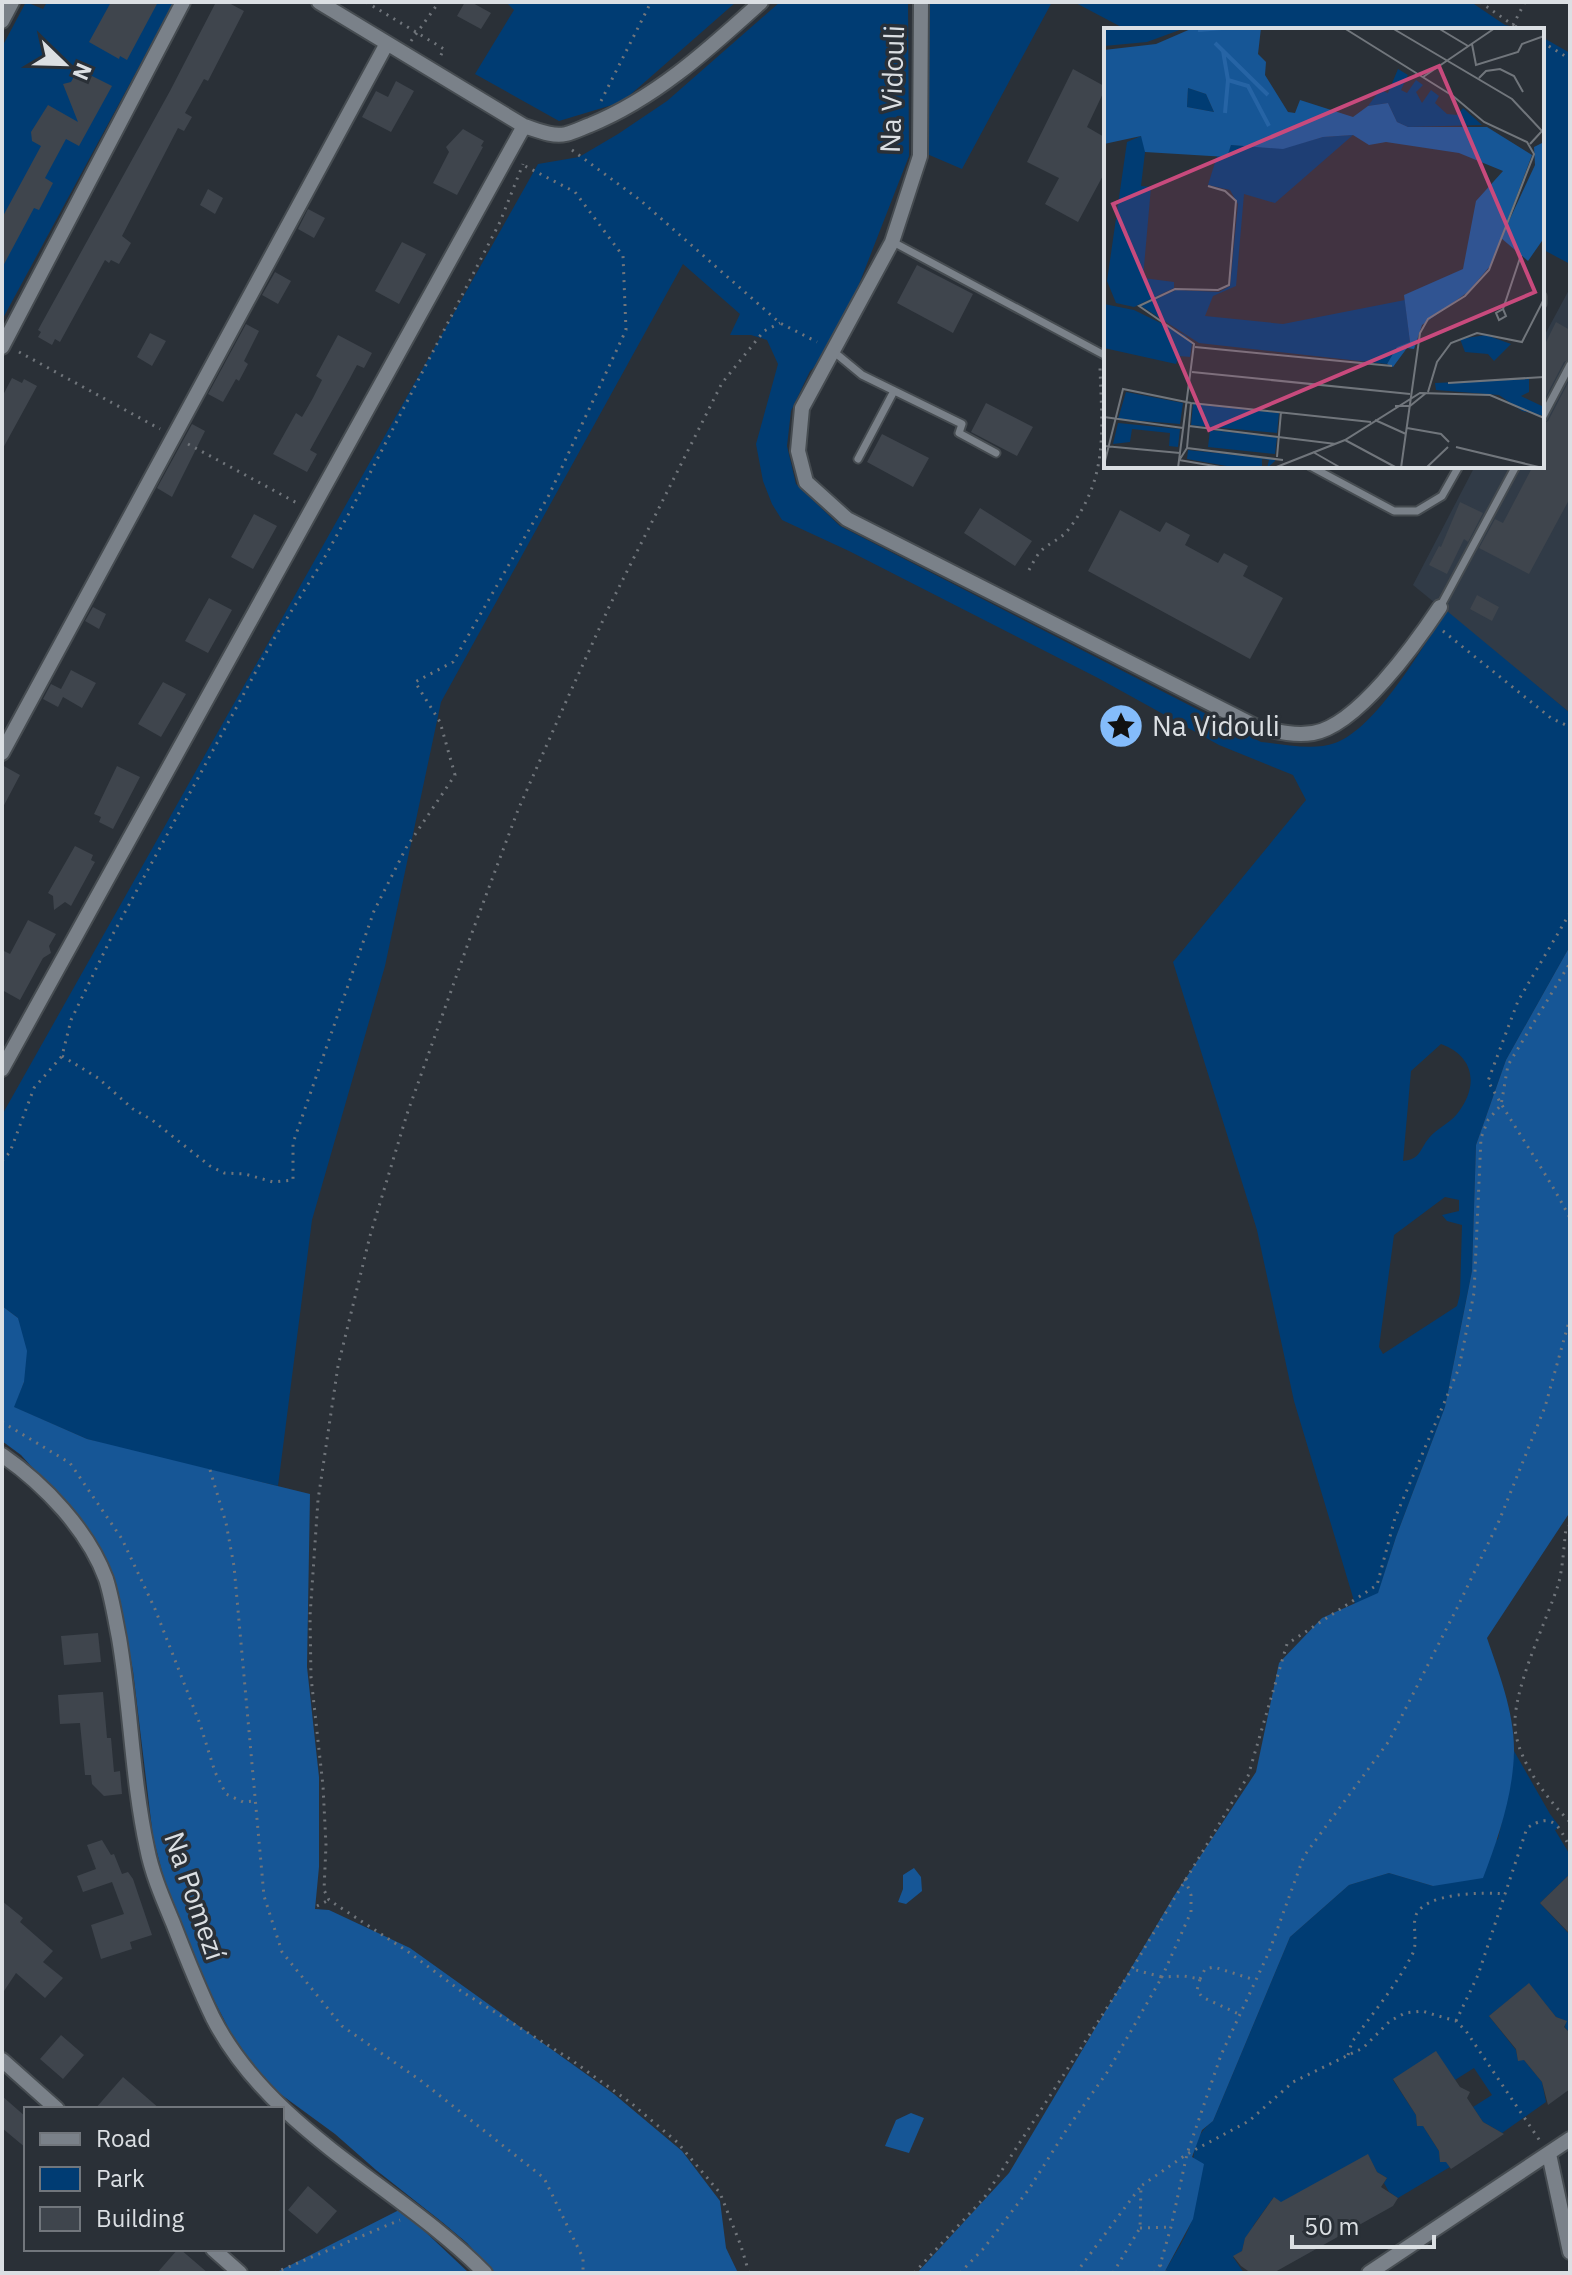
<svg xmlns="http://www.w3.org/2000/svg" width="1572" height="2275" viewBox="0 0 1572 2275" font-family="'IBM Plex Sans',sans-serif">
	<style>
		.built { fill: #313b47 }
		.green { fill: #003c73; fill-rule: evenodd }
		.forest { fill: #165696 }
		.building { fill: #3f454d }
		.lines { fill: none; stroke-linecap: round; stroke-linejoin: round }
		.lane-casing { stroke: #464c51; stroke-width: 11 }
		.street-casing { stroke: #464c51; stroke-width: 18 }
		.path { stroke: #70757b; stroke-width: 3; stroke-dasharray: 2 6; stroke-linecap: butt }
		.lane { stroke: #7a8189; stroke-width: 7 }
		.street { stroke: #7a8189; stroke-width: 14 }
		.labels { text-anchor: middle; stroke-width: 7; stroke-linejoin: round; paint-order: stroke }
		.street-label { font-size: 28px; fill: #dbdfe3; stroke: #2a3037 }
		.poi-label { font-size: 28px; fill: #dbdfe3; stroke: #2a3037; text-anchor: start }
		.inset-river { fill: none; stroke: #2664a5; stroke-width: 4 }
		.inset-road { fill: none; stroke: #71767c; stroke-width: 2 }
		.view { fill: #c84a7d; fill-opacity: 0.15; stroke: #c84a7d; stroke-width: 4 }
		.inset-edge { fill: none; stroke: #dbdfe3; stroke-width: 4 }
	</style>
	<rect width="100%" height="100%" fill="#2a3037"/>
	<path class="built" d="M 1570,288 L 1570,713 L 1413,585 L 1475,466 L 1542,466 L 1542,340 Z"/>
	<path class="green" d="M 26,2 L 43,9 L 47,2 L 174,2 L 2,320 L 2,47 Z
		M 506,2 L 736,2 L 622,102 L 559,121 L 475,74 L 514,10 Z
		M 780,2 L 908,2 L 909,156 L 833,351 L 810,371 L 791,411 L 787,446 L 796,484 L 840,526 L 1261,742 C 1284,744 1313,751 1335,743 C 1377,728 1421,648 1447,611 L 1570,713 L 1570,786 L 1568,790 L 1570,792 L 1570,946 L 1506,1060 L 1476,1145 L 1472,1271 L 1445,1407 L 1396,1537 L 1378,1594 L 1355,1604 L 1294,1401 L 1257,1230 L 1173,962 L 1306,800 L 1293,775 L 1219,745 L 1098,678 L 849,551 L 782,520 L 772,504 L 763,481 L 756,444 L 778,364 L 767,340 L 751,335 L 730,335 L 740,314 L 683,264 L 441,702 L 385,966 L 312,1220 L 278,1486 L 128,1451 L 87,1439 L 13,1407 L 24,1382 L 18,1318 L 2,1306 L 2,1115 L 538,164 L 579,157 L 618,134 L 667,101 ZM 1441,1044 C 1475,1056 1479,1087 1457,1114 C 1449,1124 1437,1128 1429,1138 C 1419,1150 1421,1159 1403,1161 L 1411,1071 ZM 1445,1197 L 1459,1200 L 1459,1211 L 1442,1215 L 1447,1221 L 1462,1225 L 1460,1294 L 1457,1306 L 1383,1354 L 1379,1347 L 1394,1235 Z
		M 929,2 L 1052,2 L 962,169 L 927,154 Z
		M 1074,2 L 1471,2 L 1505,25 L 1529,30 L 1127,30 Z
		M 1542,37 L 1570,53 L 1570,264 L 1542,249 Z
		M 1514,1751 L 1550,1814 L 1560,1827 L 1555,1830 L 1570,1855 L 1570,1874 L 1540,1903 L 1570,1935 L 1570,2034 L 1565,2027 L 1566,2021 L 1556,2017 L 1529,1984 L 1489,2016 L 1516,2050 L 1518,2060 L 1524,2060 L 1542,2082 L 1546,2102 L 1502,2133 L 1483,2122 L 1473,2107 L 1492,2095 L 1474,2068 L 1455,2080 L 1436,2052 L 1393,2080 L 1416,2115 L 1417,2126 L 1423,2126 L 1439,2151 L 1440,2162 L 1447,2162 L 1450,2167 L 1398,2198 L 1389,2192 L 1384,2183 L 1387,2178 L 1377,2172 L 1368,2155 L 1281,2203 L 1273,2198 L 1253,2226 L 1255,2230 L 1245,2239 L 1242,2251 L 1233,2257 L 1244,2273 L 1164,2273 C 1174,2255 1188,2235 1193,2216 C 1202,2181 1179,2147 1213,2121 L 1290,1937 L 1349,1885 L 1389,1873 L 1433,1886 L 1498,1839 L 1510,1785 Z"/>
	<path class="forest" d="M 1570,946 L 1570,1512 L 1487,1638 C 1499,1673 1515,1715 1514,1752 C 1513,1795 1498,1839 1483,1878 L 1433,1886 L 1389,1873 L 1349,1885 L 1290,1937 L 1213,2121 L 1202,2130 L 1192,2157 L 1204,2164 L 1193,2219 L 1164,2273 L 917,2273 L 1009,2173 L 1174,1896 L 1256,1772 L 1279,1663 L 1322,1618 L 1378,1593 L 1396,1537 L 1445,1407 L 1472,1271 L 1476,1145 L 1506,1060 Z
		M 2,1306 L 18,1318 L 27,1351 L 24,1382 L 14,1407 L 87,1439 L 310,1494 L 307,1667 L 319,1777 L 319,1867 L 315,1909 L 329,1910 L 410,1948 L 614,2094 L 682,2151 L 720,2201 L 726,2248 L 738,2273 L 494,2273 L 467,2243 L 442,2222 L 376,2170 L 335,2134 L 268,2085 L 232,2035 L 199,1971 L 164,1879 L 153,1837 L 133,1671 L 117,1589 L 83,1524 L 21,1455 L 2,1441 Z
		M 914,1868 L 921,1877 L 922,1891 L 906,1904 L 898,1902 L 903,1889 L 903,1875 Z
		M 911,2113 L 924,2118 L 909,2153 L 885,2146 L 896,2120 Z
		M 401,2209 L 469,2273 L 275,2273 Z"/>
	<path class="building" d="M 111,2 L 158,2 L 127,60 L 120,56 L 119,59 L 89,42 Z
		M 216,2 L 227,2 L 244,11 L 208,81 L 204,79 L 185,113 L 192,117 L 184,131 L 178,128 L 122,236 L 131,243 L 119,264 L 111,260 L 109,263 L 105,260 L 60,342 L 55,339 L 52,345 L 38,337 L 41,332 L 38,330 L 170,91 Z
		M 465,2 L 471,2 L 491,13 L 481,29 L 457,16 Z
		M 78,69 L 112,86 L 79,146 L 66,139 L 45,178 L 53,183 L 39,210 L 34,208 L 2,268 L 2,218 L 41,146 L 32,141 L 31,132 L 48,105 L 78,122 L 63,84 L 71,82 Z
		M 1073,69 L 1106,87 L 1087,127 L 1106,138 L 1106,170 L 1078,222 L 1045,204 L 1059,178 L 1027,162 Z
		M 396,81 L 414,91 L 391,132 L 362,117 L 376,91 L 388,97 Z
		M 463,129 L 484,141 L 481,146 L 483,147 L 457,195 L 433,183 L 449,152 L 446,147 Z
		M 208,189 L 223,198 L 215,214 L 200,205 Z
		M 308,209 L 325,218 L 314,238 L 298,229 Z
		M 402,242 L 426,254 L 399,304 L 375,291 Z
		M 917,265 L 973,294 L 953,333 L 897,303 Z
		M 275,272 L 291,281 L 278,304 L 262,295 Z
		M 1556,322 L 1570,330 L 1570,359 L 1564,362 L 1542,404 L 1542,350 Z
		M 246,324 L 259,331 L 244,361 L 248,364 L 239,381 L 236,379 L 223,402 L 208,394 Z
		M 150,333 L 166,341 L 152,366 L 137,357 Z
		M 338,335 L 372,353 L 364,368 L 357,365 L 349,380 L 310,450 L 317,454 L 307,472 L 273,454 L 296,413 L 302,417 L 313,398 L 322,380 L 316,376 Z
		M 12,378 L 22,383 L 24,379 L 37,386 L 2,450 L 2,397 Z
		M 1570,379 L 1570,498 L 1529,574 L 1479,548 L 1495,519 L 1503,523 L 1533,466 L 1542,466 L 1542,424 L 1548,421 Z
		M 986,403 L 1033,427 L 1017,456 L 971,432 Z
		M 192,424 L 205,431 L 172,497 L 157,488 Z
		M 882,434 L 929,458 L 913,487 L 867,462 Z
		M 1460,502 L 1483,513 L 1468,542 L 1464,539 L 1447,574 L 1429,565 L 1439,546 L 1441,547 Z
		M 980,508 L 1032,541 L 1015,566 L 964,533 Z
		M 1120,510 L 1160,532 L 1166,522 L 1190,535 L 1185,545 L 1218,563 L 1224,553 L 1248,566 L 1243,576 L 1283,598 L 1250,659 L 1088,571 Z
		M 254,514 L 277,526 L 253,569 L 231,557 Z
		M 1477,595 L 1499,607 L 1492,621 L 1470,609 Z
		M 209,598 L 232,610 L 208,653 L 185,641 Z
		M 93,607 L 106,614 L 99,629 L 85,621 Z
		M 71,670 L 96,683 L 82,708 L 63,697 L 58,707 L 43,699 L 51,684 L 61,689 Z
		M 163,682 L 186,694 L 161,737 L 138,724 Z
		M 2,765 L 20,775 L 2,809 Z
		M 117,766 L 140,777 L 113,829 L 99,822 L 101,817 L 94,814 Z
		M 75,846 L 93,855 L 91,860 L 95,862 L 71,906 L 65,902 L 54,910 L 53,896 L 48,893 Z
		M 28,920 L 56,934 L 49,946 L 51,953 L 43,958 L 20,1000 L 2,990 L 2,950 L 10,954 Z
		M 98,1633 L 101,1662 L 64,1665 L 61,1636 Z
		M 103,1692 L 107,1738 L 111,1738 L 114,1772 L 120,1771 L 122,1794 L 104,1796 L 92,1784 L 91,1775 L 85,1775 L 80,1723 L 60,1724 L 58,1695 Z
		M 102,1840 L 111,1855 L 114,1854 L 122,1874 L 128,1872 L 133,1879 L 152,1935 L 130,1942 L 132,1949 L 101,1959 L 91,1925 L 124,1914 L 112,1882 L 83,1892 L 77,1876 L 96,1869 L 87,1845 Z
		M 1570,1874 L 1570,1934 L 1540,1903 Z
		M 2,1901 L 23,1918 L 20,1922 L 53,1951 L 43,1962 L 63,1978 L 45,1998 L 16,1973 L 2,1994 Z
		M 1529,1983 L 1556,2017 L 1567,2021 L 1564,2027 L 1570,2033 L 1570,2089 L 1548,2105 L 1542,2082 L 1524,2060 L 1518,2061 L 1516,2049 L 1489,2016 Z
		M 61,2035 L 84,2055 L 63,2079 L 40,2059 Z
		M 1436,2051 L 1460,2087 L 1470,2092 L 1467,2098 L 1483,2122 L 1504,2134 L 1451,2169 L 1446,2162 L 1440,2162 L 1439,2151 L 1423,2126 L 1417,2126 L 1416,2115 L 1393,2079 Z
		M 123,2077 L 160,2109 L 95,2109 Z
		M 2,2096 L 26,2117 L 26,2148 L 2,2128 Z
		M 1368,2154 L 1377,2172 L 1387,2178 L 1381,2187 L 1398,2198 L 1393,2206 L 1275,2272 L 1251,2273 L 1241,2266 L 1233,2256 L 1242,2251 L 1245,2238 L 1274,2197 L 1281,2202 Z
		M 308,2186 L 337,2211 L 317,2234 L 288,2210 Z
		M 178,2249 L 180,2249 L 208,2273 L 157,2273 Z"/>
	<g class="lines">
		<g class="lane-casing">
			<path id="lane" d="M 893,242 L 1106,356
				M 1542,296 L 1542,304
				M 833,351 L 862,375 L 962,424 L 959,433 L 996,453
				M 1542,418 L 1570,365
				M 858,459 L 894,391
				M 1310,466 L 1394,511 L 1417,511 L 1442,496 L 1459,466
				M 1440,607 L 1516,466"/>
		</g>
		<g class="street-casing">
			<path id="street" d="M 319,2 L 524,126 C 537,130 552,137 566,134 C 574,132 582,128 590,125 C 656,98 709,49 761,2
				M 921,2 L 920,156 L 892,242 L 802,408 L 798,451 L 806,482 L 847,519 L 1257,727 C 1275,731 1294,736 1313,733 C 1357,726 1416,643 1440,607
				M 2,21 L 12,2
				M 2,347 L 183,2
				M 2,753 L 386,45
				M 2,1069 L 524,126
				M 2,1455 C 44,1484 88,1530 106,1579 C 112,1598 115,1618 119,1638 C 131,1708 132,1779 147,1848 C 152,1874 163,1899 173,1923 C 185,1954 198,1987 213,2018 C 271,2131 399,2186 485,2273
				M 2,2060 L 57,2109
				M 1549,2154 L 1570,2252
				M 213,2249 L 240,2273
				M 1369,2273 L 1570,2139"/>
		</g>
		<path class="path" d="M 366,2 L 444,49 L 440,57
			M 1480,2 L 1513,25 L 1525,2
			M 1510,30 L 1513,25 L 1522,30
			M 411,41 L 439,2
			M 1542,42 L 1570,59
			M 601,101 L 651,2
			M 572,150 L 640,200 L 780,323 L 817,342
			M 19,352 L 160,429
			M 188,444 L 297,503
			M 1029,570 C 1033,563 1037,554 1043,549 C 1051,542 1061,539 1068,530 C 1109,478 1102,430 1100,368
			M 1443,631 L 1551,718 L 1570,727
			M 1570,913 L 1518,1001 L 1488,1081 C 1514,1128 1545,1170 1570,1218
			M 62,1056 L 98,1078 L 133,1109 L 152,1120 L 210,1166 L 224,1173 L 245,1174 L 273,1182 L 293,1180 L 293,1143 L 374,911 L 406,848 L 455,775 L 440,722 L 415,682 L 453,662 L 549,495 L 626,330 L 623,256 L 575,192 L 523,165
			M 2,1161 L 10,1152 L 34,1088 L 62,1056 L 71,1020 L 113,934 L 272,642 L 322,562 L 353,506 L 500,222 L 523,164
			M 2,1422 L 70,1463 L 122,1539 L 155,1609 L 200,1724 L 215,1772 L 226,1794 L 243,1802 L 255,1801
			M 210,1470 L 226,1523 L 234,1566 L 264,1896 L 282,1952 L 342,2026 L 420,2080 L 544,2178 L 583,2258 L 583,2273
			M 1570,1526 L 1566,1528 C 1564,1545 1563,1565 1559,1582 C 1547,1622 1508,1696 1516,1735 C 1522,1766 1548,1800 1570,1822
			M 1185,1879 L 1191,1895 L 1191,1912 L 1162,1977 L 1184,1976 L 1200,1979 L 1197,1990 L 1202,1997 L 1241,2015
			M 317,1906 L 329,1900
			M 1200,1979 L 1205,1969 L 1214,1967 L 1255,1980
			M 1456,2021 L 1478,1975 L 1527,1828 C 1553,1811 1559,1826 1570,1848
			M 1348,2055 L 1352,2042 C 1372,2014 1396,1986 1412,1955 C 1418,1944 1413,1930 1415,1918 C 1421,1892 1485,1892 1506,1894
			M 1140,2228 L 1171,2227
			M 1160,2265 L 1166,2273
			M 274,2273 L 400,2220
			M 749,2273 L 741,2246 L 720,2193 L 677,2142 L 631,2103 L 570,2059 L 461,1991 L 407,1951 L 329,1900 L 324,1890 L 326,1845 L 323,1786 L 311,1677 L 310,1616 L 318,1500 L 338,1366 L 370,1236 L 407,1114 L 470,938 L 518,810 L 564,706 L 609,607 L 722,383 L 764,331 L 780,323
			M 914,2273 L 984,2198 L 1132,1969 L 1248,1776 L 1287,1644 L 1377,1585 L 1395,1518 L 1459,1368 L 1474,1293 L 1481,1138 L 1488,1120 L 1501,1105 L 1508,1065 L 1570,963
			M 960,2273 L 984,2248 L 1029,2189 L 1067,2129 L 1108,2071 L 1162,1977 L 1132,1969
			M 1076,2273 L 1141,2186
			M 1113,2273 L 1140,2228 L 1141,2186 L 1187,2154 L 1249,2121 L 1293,2082 L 1363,2048 L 1390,2021 L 1405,2013 L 1422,2011 L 1435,2015 L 1456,2021 L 1466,2031 L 1540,2141
			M 1154,2273 L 1160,2265 L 1171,2227 L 1187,2154 L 1221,2055 L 1269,1952 L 1304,1856 L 1389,1741 L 1457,1608 L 1499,1521 L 1545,1407 L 1570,1318"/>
		<use href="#lane" class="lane"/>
		<use href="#street" class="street"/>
	</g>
	<defs>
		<g id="sight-disc" transform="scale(2.3)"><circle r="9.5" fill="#84bcfb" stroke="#2a3037"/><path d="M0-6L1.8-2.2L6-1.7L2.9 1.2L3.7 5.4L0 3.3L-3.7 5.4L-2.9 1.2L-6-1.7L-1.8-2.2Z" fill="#111"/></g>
	</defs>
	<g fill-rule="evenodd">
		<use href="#sight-disc" x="1121" y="726"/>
	</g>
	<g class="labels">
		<g class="street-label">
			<text transform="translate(892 89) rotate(-88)" y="10">Na Vidouli</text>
			<text transform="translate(195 1896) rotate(71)" y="10">Na Pomezí</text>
		</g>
		<g class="poi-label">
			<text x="1152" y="736">Na Vidouli</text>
		</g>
	</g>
	<g transform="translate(1104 28)">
		<rect width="440" height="440" fill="#2a3037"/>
		<path d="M 0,0 L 81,0 L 43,14 L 0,18 ZM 294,41 L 304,47 L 297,62 L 303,65 L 312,52 L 319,57 L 312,64 L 318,75 L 327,62 L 335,68 L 331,75 L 343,86 L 353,87 L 359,80 L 378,97 L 304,99 L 293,94 L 284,75 L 264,78 L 276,62 L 284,65 ZM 84,60 L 102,66 L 110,84 L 83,79 ZM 249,107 L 171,175 L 140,166 L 132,258 L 109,268 L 101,288 L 179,296 L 301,272 L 306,314 L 293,319 L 283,336 L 95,315 L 37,278 L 72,262 L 115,264 L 126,258 L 134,176 L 126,162 L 104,157 L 113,128 L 122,129 L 127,117 L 179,120 L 219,109 ZM 37,108 L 42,116 L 37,158 L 47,159 L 39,250 L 70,254 L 70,260 L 30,279 L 12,275 L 3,253 L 23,114 ZM 0,276 L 30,282 L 81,307 L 88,315 L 86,329 L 75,328 L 72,336 L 0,320 ZM 382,307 L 407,316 L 390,333 L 384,326 L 361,324 L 356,311 ZM 425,351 L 425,364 L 417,368 L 440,379 L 440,388 L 418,383 L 395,367 L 332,362 L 331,355 ZM 22,364 L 79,375 L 76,396 L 14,391 ZM 89,376 L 175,385 L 173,405 L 87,397 ZM 14,395 L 76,401 L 74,419 L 65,418 L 66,405 L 28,401 L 26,414 L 9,416 ZM 106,402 L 173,409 L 171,426 L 104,419 ZM 84,422 L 171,431 L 171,433 L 163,440 L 165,432 L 158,431 L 158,440 L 134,440 L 83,431 Z" fill="#003c73"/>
		<path d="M 89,0 L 157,0 L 154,26 L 162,34 L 161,47 L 184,84 L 191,85 L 196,72 L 249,89 L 264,78 L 284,75 L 293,94 L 304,99 L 383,99 L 428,127 L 387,237 L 364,264 L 318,297 L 310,321 L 303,320 L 289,339 L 283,336 L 293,319 L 306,314 L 300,267 L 359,241 L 372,173 L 399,143 L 355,125 L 282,114 L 265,117 L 249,107 L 219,109 L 179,121 L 127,117 L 123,129 L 41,124 L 37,108 L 0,116 L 0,22 L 52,16 ZM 84,60 L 102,66 L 110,84 L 83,79 ZM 440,114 L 440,210 L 424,233 L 397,210 L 431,137 L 430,119 Z" fill="#165696" fill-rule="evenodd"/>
		<path class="inset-river" d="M 94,2 L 118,0M 111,15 L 164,67M 119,23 L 124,52 L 121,85M 124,52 L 144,58 L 165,98"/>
		<path class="inset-road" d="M 240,0 L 349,68 L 380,94 L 423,114 L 430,126 L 385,242 L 361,268 L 324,291 L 316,305 L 297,440M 288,0 L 408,71 L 438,103 L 426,116M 334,0 L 364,18M 368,16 L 372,37 L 414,24 L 418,16 L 440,8M 319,49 L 391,0M 375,50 L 382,43 L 396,41 L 410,48 L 419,64M 399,281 L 402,288 L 395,292 L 392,285 L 399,281 L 417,227M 91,319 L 288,338M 88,344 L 306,366M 344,355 L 440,349M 324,364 L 333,334 L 347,315 L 373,305 L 418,314 L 440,271M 291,378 L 306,378 L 322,365M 0,389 L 79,400M 271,392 L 302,406M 85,398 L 232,416M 303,400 L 337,406 L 345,414M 241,412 L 293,440M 0,418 L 76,425M 352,419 L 439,440M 83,420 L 179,432M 209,424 L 237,440M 173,429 L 177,384M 76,431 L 83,420 L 87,375M 75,432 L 122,440M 0,437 L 19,361 L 87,375 L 267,394M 74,440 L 90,316 L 35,278 L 71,261 L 114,262 L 125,257 L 132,173 L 121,163 L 104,158M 170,440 L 241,412 L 316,365 L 386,367 L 440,390M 322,440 L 344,419"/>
		<path class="view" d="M 335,38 L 431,264 L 105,402 L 9,176 Z"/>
		<rect width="440" height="440" class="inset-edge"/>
	</g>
	<rect width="1572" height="2275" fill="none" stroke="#dbdfe3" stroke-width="8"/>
	<rect x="24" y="2107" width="260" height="144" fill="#2a3037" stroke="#71767c" stroke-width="2"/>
	<rect x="40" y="2133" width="40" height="12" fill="#7a8189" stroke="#71767c" stroke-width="2"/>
	<text x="96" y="2147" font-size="24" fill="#dbdfe3">Road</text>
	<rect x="40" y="2167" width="40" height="24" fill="#003c73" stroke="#71767c" stroke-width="2"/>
	<text x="96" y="2187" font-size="24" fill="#dbdfe3">Park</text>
	<rect x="40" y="2207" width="40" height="24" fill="#3f454d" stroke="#71767c" stroke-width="2"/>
	<text x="96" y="2227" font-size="24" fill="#dbdfe3">Building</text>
	<g transform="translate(64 64) rotate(113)" stroke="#2a3037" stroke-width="6" paint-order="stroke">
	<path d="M0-6L14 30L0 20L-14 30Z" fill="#dbdfe3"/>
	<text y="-12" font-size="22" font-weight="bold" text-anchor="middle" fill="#dbdfe3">N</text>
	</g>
	<path d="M1292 2235v12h142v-12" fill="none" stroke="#dbdfe3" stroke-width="4"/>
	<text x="1304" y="2235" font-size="24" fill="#dbdfe3" stroke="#2a3037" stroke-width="6" paint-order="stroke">50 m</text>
</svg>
